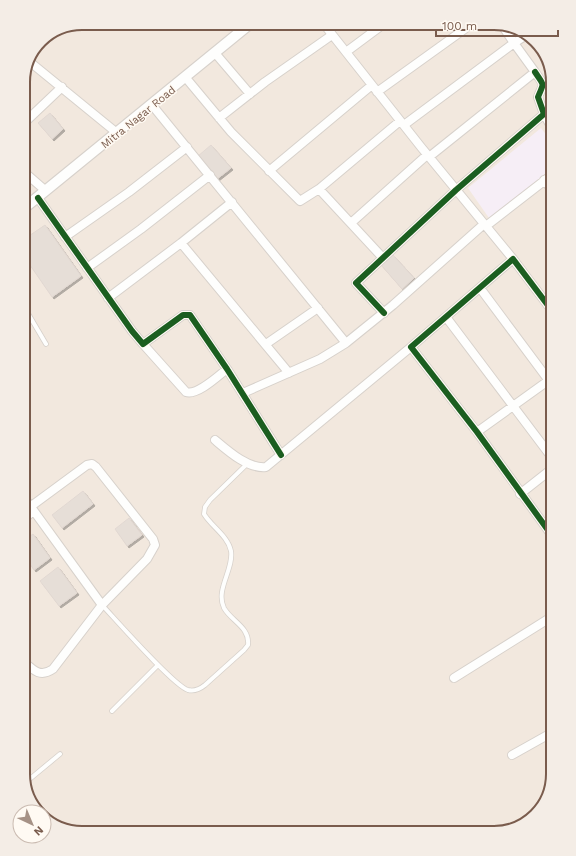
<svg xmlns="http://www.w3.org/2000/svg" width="576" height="856" viewBox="0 0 576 856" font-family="'Work Sans',sans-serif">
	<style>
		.residential { fill: #f2e8de }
		.education { fill: #f6eef6 }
		.building { fill: #e6ded7; stroke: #e2d8d2; filter: url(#shadow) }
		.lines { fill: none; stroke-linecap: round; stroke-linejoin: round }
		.service-casing { stroke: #d7d1cb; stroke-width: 5.5 }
		.minor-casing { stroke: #d7d1cb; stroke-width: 10 }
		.tertiary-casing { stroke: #d7d1cb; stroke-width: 12 }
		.service { stroke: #fefefd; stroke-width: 4 }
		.minor { stroke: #fefefd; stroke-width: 8 }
		.tertiary { stroke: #fefefd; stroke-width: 10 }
		.cycleway-casing { stroke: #fffaf3; stroke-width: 8 }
		.cycleway { stroke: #1b5e20; stroke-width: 6 }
		.labels { text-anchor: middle; stroke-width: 3; stroke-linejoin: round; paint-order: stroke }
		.street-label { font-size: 11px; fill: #7a5c4d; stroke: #fffaf3 }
		.rim { fill: none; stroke: #7a5c4d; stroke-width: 2 }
	</style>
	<defs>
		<filter id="shadow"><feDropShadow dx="2" dy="2" stdDeviation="0" flood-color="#0004"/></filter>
	</defs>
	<rect width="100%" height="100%" fill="#f9f5f0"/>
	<path class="residential" d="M 82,23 L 498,23 L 527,33 L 545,53 L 553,82 L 553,775 L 545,804 L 523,825 L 495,833 L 78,833 L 49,823 L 44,818 L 44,812 L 39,812 L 31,803 L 23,774 L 23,78 L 40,40 Z"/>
	<path class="education" d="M 541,128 L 553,144 L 553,168 L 489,218 L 468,188 Z"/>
	<path class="building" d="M 50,113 L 63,129 L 52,139 L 38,123 Z
		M 211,145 L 231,168 L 217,179 L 198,156 Z
		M 45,225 L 81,276 L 52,297 L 23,255 L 23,240 Z
		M 393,255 L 414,278 L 402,289 L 381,265 Z
		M 83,491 L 93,504 L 62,528 L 52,515 Z
		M 129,518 L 142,535 L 127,546 L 115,529 Z
		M 33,534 L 50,558 L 34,570 L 23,554 L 23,541 Z
		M 58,567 L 77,593 L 59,606 L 40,581 Z"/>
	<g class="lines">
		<g class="service-casing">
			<path id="service" d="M 23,305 L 46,344
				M 102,605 C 117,621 173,685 188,690 C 195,692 200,689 205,685 L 244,650 L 248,645 C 250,627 231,621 224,608 C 215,590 234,569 231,551 C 228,536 211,526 204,514 L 205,507 L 210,500 L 248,463
				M 112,711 L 158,665
				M 25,783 L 60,754"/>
		</g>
		<g class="minor-casing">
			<path id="minor" d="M 323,23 L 421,147 L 513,259
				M 346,52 L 385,23
				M 215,53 L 250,94
				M 30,62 L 117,133
				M 186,78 L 231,132 L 300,201 L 319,189 L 383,258
				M 543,84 L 553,80
				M 377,92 L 473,23
				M 152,105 L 346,343
				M 544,114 L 553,130
				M 219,118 L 265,82 L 332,35
				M 23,124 L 62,87
				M 404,125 L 514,43 L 502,25
				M 429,157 L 535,72 L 514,43 L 528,34
				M 23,171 L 46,191
				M 269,171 L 372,85
				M 544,180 L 553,191
				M 319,189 L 400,121
				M 38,198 L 132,331 L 143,344 L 183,315 L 190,315 L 227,369 L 281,455
				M 232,202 L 181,243 L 289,373
				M 351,223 L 427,155
				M 486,226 L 553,174
				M 65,237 L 129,192 L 187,147
				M 87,268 L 141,229 L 210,175
				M 480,288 L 553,386
				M 108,298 L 181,243
				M 384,313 L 356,283 L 456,190 L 544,114 L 538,97 C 544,82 545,87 535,72
				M 446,317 L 553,459
				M 143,344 L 186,392 C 197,396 218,376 227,369
				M 266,344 L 318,308
				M 243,393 L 320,359 L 346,343 L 393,305 L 484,224
				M 477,432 L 552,378
				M 215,440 C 228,451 248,469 266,467 L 411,347
				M 520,494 L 553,468
				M 30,507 L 87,465 L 92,464 L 96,467 L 153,539 L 155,545 L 147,559 L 102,605
				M 23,520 L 33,511
				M 553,537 L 477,432 L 411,347 L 513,259 L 553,312
				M 23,661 C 33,670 40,678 53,669 L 102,605 L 23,496
				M 454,678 L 553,616
				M 512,755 L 553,732"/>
		</g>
		<g class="tertiary-casing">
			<path id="tertiary" d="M 23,209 L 251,23"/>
		</g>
		<use href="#service" class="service"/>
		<use href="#minor" class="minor"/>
		<use href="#tertiary" class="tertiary"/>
		<g class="cycleway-casing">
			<path id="cycleway" d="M 38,198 L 132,331 L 143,344 L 183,315 L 190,315 L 227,369 L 281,455
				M 384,313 L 356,283 L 456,190 L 544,114 L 538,97 C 544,82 545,87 535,72
				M 553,537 L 477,432 L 411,347 L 513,259 L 553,312"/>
		</g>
		<use href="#cycleway" class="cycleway"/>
	</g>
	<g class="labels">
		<g class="street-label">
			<text transform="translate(138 117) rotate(-39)" y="4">Mitra Nagar Road</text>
		</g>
	</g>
	<path d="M0 0H576V856H0ZM82 30H494A52 52 0 0 1 546 82V774A52 52 0 0 1 494 826H82A52 52 0 0 1 30 774V82A52 52 0 0 1 82 30Z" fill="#f4ede6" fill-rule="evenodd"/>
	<path class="rim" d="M82 30H494A52 52 0 0 1 546 82V774A52 52 0 0 1 494 826H82A52 52 0 0 1 30 774V82A52 52 0 0 1 82 30Z"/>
	<g transform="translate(32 824) rotate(136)"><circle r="19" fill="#fffaf3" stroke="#cabbb1"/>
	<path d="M0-3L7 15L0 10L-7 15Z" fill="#a69286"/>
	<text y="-6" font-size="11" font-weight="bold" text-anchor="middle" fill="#7a5c4d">N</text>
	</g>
	<path d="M436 30v6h122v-6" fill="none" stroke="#7a5c4d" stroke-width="2"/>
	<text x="442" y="30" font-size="12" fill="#7a5c4d" stroke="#fffaf3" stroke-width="3" paint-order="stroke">100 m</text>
</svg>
